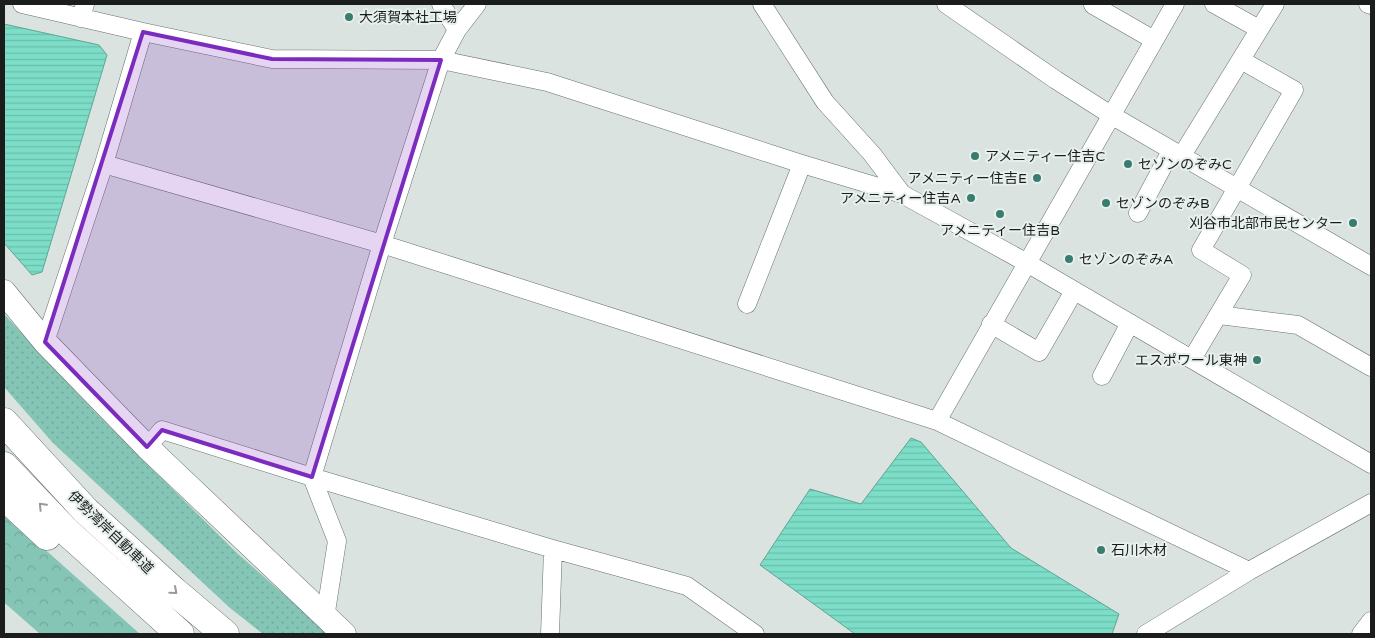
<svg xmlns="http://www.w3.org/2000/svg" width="1375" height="638" viewBox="0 0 1375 638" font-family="'Varela Round','Noto Sans JP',sans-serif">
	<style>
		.grass { fill: url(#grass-dots) }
		.forest { fill: url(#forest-crowns) }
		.water { fill: url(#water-rules); stroke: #5fa494 }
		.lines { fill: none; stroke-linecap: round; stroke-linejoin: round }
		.street-casing { stroke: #69716f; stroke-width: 19 }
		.secondary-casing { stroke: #69716f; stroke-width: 25 }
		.highway-casing { stroke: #69716f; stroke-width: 29 }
		.street { stroke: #fff; stroke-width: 18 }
		.secondary { stroke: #fff; stroke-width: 24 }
		.highway { stroke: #fff; stroke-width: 28 }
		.oneway { stroke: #989999 }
		.marked { fill: #7b2cbf; fill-opacity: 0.2; stroke: #7b2cbf; stroke-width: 4; stroke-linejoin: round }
		.poi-dot { fill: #3a7d6e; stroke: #e8f0ee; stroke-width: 2 }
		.labels { text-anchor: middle; stroke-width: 4; stroke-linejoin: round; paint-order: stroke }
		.poi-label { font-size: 14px; fill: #1a1d1c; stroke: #e8f0ee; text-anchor: start }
		.street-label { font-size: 14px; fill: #1a1d1c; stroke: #e8f0ee }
	</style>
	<defs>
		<pattern id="grass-dots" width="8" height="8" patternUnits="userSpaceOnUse" patternTransform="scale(1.25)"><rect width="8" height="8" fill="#85c5b5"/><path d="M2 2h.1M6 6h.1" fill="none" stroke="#72a99b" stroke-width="1.8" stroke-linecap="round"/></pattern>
		<pattern id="forest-crowns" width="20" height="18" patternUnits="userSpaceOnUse" patternTransform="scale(1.25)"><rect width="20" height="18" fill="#85c5b5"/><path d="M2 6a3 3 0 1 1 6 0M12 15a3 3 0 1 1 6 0" fill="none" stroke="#72a99b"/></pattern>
		<pattern id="water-rules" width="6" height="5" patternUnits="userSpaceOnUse" patternTransform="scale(1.25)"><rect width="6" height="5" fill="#7ddec8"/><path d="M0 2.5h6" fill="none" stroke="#6bbeab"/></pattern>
	</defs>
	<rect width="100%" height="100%" fill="#dbe3e1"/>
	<path class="grass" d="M 4,314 L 94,411 L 237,553 L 329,634 L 263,634 L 230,608 L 53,443 L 4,387 Z"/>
	<path class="forest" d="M 4,513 L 140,634 L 40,634 L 7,605 L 4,603 Z"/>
	<path class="water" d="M 4,24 L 99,45 L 107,55 L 42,272 L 32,275 L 4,243 Z
		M 911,438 L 921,442 L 1011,548 L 1119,614 L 1112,634 L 855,634 L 760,565 L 810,489 L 861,504 Z"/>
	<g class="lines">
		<g class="street-casing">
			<path id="street" d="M 22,4 L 143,32
				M 441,4 L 457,30
				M 477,4 L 457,30 L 441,60 L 547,82 L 802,164 L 902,194 L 1027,263 L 1371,464
				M 762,4 L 825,102 L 872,154 L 902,194
				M 946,4 L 1056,80 L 1111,115 L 1371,266
				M 1214,4 L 1259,29
				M 1368,4 L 1371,5
				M 1093,5 L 1154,40
				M 81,18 L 85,4
				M 1181,157 L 1275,4
				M 104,164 L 382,244 L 937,421 L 1249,571
				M 1138,213 L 1171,151
				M 747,304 L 802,164
				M 1219,315 L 1298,325 L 1371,367
				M 991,324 L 1039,352 L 1074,291
				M 45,342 L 104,164 L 143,32 L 272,59 L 441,60 L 382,244 L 312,477 L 337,541 L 325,618
				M 1192,359 L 1242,275 L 1201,250 L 1294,90 L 1241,60
				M 1102,376 L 1130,323
				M 937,421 L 1175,4
				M 147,447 L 162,430 L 312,477 L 553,549 L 687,586 L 755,634
				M 550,634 L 553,549
				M 1146,634 L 1249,571 L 1371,503
				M 1361,634 L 1371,621"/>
		</g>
		<g class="secondary-casing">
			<path id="secondary" d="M 4,292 L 45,342 L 147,447 L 344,634"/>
		</g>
		<g class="highway-casing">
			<path id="highway" d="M 4,422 L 86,511 L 174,591 L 225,634
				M 4,466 L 66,531 L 180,634
				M 4,496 L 47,536"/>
		</g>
		<use href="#street" class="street"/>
		<use href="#secondary" class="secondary"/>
		<use href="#highway" class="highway"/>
	</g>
	<defs><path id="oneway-chevron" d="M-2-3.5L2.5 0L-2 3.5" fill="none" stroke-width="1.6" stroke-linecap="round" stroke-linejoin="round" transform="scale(1.25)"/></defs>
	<g class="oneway">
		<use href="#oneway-chevron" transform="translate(42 506) rotate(-134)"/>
		<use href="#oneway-chevron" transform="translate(174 591) rotate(41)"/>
	</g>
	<path class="marked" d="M 143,32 L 272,59 L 441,60 L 312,477 L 162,430 L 147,447 L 45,342 Z"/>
	<g class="poi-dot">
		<circle cx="349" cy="17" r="5"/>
		<circle cx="975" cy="156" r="5"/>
		<circle cx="1128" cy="164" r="5"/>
		<circle cx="1037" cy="178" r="5"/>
		<circle cx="971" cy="198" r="5"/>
		<circle cx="1106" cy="203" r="5"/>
		<circle cx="1000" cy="214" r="5"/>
		<circle cx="1353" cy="223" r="5"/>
		<circle cx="1069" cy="259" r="5"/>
		<circle cx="1257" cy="360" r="5"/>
		<circle cx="1101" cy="550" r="5"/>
	</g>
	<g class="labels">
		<g class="poi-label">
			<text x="359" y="22">大須賀本社工場</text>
			<text x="985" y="161">アメニティー住吉C</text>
			<text x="1138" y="169">セゾンのぞみC</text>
			<text x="1027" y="183" text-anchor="end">アメニティー住吉E</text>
			<text x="961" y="203" text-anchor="end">アメニティー住吉A</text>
			<text x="1116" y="208">セゾンのぞみB</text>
			<text x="1343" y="228" text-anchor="end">刈谷市北部市民センター</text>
			<text x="1000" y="235" text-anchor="middle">アメニティー住吉B</text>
			<text x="1079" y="264">セゾンのぞみA</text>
			<text x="1247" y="365" text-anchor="end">エスポワール東神</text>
			<text x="1111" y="555">石川木材</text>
		</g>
		<g class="street-label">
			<text transform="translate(111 532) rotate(44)" y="5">伊勢湾岸自動車道</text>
		</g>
	</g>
	<rect width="1375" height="638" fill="none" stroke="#1a1d1c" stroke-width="10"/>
</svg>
